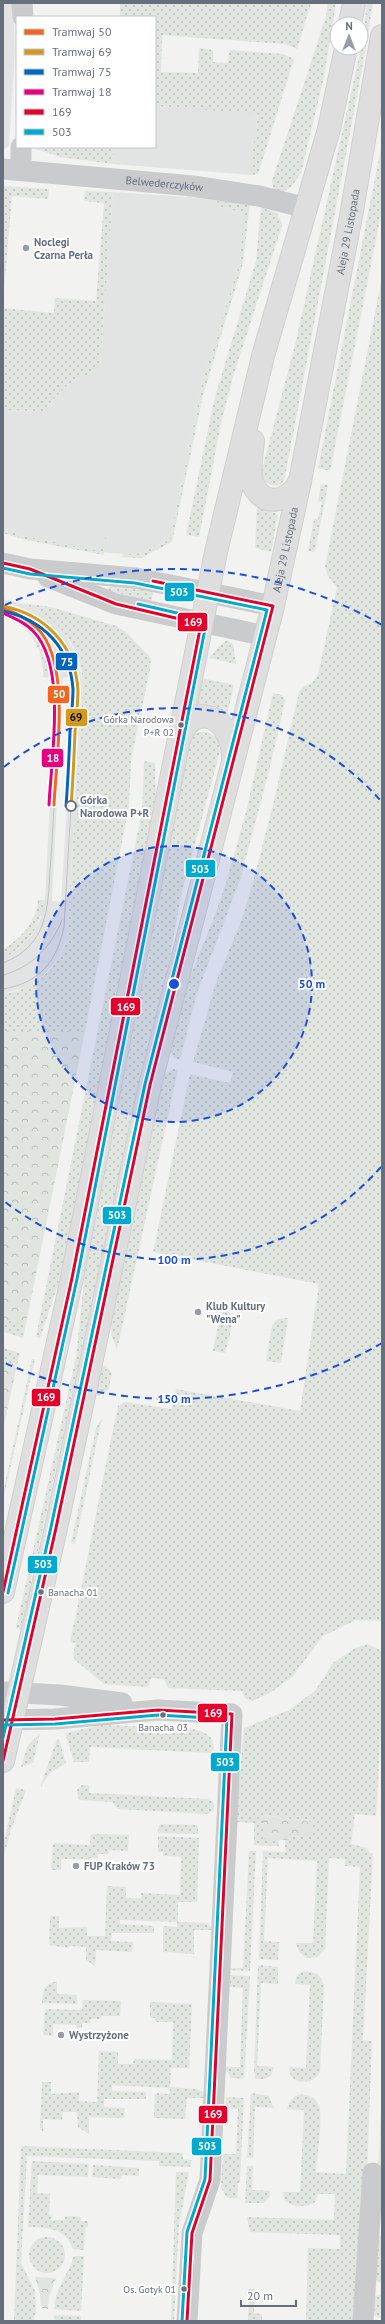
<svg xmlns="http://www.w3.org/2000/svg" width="385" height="2324" viewBox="0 0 385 2324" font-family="'PT Sans',sans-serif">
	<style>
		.built { fill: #e2e3e3; fill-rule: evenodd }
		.grass { fill: url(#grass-dots) }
		.forest { fill: url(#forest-crowns) }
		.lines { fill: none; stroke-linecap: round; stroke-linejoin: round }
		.primary-casing { stroke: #cfd0d0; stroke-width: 24 }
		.street { stroke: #cacbcc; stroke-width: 21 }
		.primary { stroke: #dededf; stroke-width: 22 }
		.tram { stroke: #c0c1c2; stroke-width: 1 }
		.bus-1-casing { stroke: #fff; stroke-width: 6 }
		.bus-2-casing { stroke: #fff; stroke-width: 6 }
		.bus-1 { stroke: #e4002b; stroke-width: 3 }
		.bus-2 { stroke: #00a9ce; stroke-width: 3 }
		.tram-1-casing { stroke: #fff; stroke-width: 6 }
		.tram-2-casing { stroke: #fff; stroke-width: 6 }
		.tram-3-casing { stroke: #fff; stroke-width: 6 }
		.tram-4-casing { stroke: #fff; stroke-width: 6 }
		.tram-1 { stroke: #f26522; stroke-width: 3 }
		.tram-2 { stroke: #d29820; stroke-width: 3 }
		.tram-3 { stroke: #0065bd; stroke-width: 3 }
		.tram-4 { stroke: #e5007d; stroke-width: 3 }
		.ring { fill: none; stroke: #1d4ed8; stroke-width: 2; stroke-dasharray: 7 5 }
		.poi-dot { fill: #969da6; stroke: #fff; stroke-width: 1.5 }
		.bus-dot { fill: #656f7e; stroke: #fff; stroke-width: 1.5 }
		.stop-dot { fill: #fff; stroke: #656f7e; stroke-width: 2 }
		.labels { text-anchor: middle; stroke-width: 4; stroke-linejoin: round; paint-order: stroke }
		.bus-label { font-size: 10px; fill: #656f7e; stroke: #fff; text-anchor: end }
		.street-label { font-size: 11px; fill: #656f7e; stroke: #fff }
		.poi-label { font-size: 11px; font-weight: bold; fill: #656f7e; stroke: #fff; text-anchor: start }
		.stop-label { font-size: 11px; font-weight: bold; fill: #656f7e; stroke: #fff; text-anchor: start }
		.centre { fill: #1d4ed8; stroke: #fff; stroke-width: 2 }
		.ring-label { font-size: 12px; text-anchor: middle; font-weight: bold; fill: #1d4ed8; stroke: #fff; stroke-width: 4; stroke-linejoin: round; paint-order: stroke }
		.line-badge { stroke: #fff; stroke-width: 1.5 }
		.badge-label { font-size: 11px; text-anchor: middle; font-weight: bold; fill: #fff }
		.pale-badge-label { font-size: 11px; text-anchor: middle; font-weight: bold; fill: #111 }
	</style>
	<defs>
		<pattern id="grass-dots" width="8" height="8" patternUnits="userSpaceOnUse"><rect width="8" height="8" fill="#e1e5df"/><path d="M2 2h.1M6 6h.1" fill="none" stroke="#babeba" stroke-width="1.8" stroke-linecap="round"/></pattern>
		<pattern id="forest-crowns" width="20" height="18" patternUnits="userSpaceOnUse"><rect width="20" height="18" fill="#e1e5df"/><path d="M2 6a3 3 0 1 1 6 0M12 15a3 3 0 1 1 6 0" fill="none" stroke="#babeba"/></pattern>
	</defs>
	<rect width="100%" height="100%" fill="#f2f2f1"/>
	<path class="built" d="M 3,3 L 13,3 L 15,50 L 9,146 L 3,150 Z
		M 155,106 L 258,113 L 251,175 L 113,164 L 114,147 L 155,147 Z
		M 113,192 L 216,199 L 220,208 L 245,212 L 240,262 L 203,380 L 170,540 L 134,555 L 101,552 L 24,536 L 3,529 L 3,410 L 42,411 L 67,385 L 100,368 Z
		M 3,599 L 30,606 L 46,614 L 62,627 L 76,655 L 83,684 L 67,938 L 58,959 L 42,977 L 29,987 L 3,994 L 3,958 L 18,950 L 31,936 L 40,920 L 45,900 L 56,681 L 52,660 L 45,646 L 27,625 L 3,613 ZM 72,677 L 72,724 L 61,902 L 52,901 L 63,678 Z"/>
	<path class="grass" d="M 120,3 L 311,3 L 297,49 L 285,44 L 162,35 L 161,72 L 198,73 L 199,48 L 213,50 L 213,62 L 228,63 L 229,50 L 283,54 L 294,59 L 258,174 L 250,175 L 258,114 L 155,106 L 155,17 L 120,17 Z
		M 328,3 L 336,3 L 324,77 L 301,173 L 291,187 L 282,192 L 274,191 L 272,181 L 326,16 Z
		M 367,3 L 373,3 L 362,69 L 285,477 C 280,493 261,485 262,470 L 296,341 L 361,48 Z
		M 382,143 L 382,209 L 330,471 L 318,468 Z
		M 31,147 L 114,147 L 113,164 L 60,157 Z
		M 3,186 L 49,189 L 48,199 L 12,196 L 3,302 Z
		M 187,190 L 250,203 L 243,263 L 203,395 L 172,542 L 141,558 L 122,557 L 124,553 L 134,555 L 170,540 L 203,380 L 240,262 L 244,212 L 220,208 L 216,199 L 187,197 Z
		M 85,191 L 113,192 L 100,368 L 67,385 L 42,411 L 3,410 L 3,308 L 54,313 L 55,298 L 96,301 L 104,203 L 84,201 Z
		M 261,207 L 277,213 L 282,223 L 281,229 L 234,373 L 221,423 L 199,537 L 186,535 L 215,397 L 256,261 Z
		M 382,278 L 382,1621 L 356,1620 L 323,1636 L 292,1677 L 270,1693 L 252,1701 L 245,1698 L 242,1691 L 168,1688 L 164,1679 L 151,1678 L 148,1687 L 104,1684 L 75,1660 L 73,1655 L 76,1643 L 70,1642 C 87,1563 101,1485 118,1406 L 125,1402 L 172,1409 L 176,1389 L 300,1411 L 319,1284 L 153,1252 L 190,1074 L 230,1083 L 233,1072 L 193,1062 L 216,982 L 241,921 L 252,886 L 273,805 L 299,692 L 303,686 L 312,683 L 318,674 L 337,588 L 328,576 L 325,567 Z
		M 321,484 L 328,485 L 315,552 L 308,551 L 314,519 L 318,519 L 322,502 L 318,501 Z
		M 257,507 L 278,514 L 271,552 L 255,548 Z
		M 3,529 L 24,536 L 100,551 L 106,533 L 104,555 L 26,540 L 3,533 Z
		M 114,586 L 154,588 L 151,603 L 104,589 Z
		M 22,603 L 51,607 L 116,626 L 126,632 L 151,658 L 150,669 L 131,760 L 129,806 L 85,1031 L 3,1031 L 3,994 C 34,991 59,968 67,938 L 83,688 C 83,647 59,617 22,603 Z
		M 3,613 C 32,618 52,651 56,678 L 43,677 C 45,651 30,624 3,618 Z
		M 227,640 L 233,644 L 236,664 L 210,658 L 218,647 Z
		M 202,678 L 234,685 L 227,715 L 197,705 Z
		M 273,693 L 282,695 L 285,701 L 269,771 L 240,880 L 196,996 L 180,1060 L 175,1059 L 169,1050 L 189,979 L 215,915 L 226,883 L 246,812 Z
		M 200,732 L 208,732 L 217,738 L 220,751 L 181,896 L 166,979 L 139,1087 L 21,1629 L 16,1628 L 76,1357 L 85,1272 L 149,953 L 188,743 L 194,734 Z
		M 144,761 L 155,763 L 156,804 L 62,1272 L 40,1338 L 36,1337 L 142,811 Z
		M 38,900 L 45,900 C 40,925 28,948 3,958 L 3,949 C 22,938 36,922 38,900 Z
		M 173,1069 L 178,1070 L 117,1350 L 112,1337 L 111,1325 L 164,1074 Z
		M 222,1307 C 240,1313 228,1339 225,1353 L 213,1351 Z
		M 288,1318 L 281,1363 L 266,1361 L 272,1326 L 277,1319 Z
		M 3,1319 L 26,1324 L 23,1338 L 3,1332 Z
		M 3,1348 L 20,1353 L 17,1365 L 3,1361 Z
		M 32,1359 L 35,1359 L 3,1500 L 3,1493 Z
		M 105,1365 L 112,1373 L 108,1390 L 98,1396 C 95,1390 99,1367 105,1365 Z
		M 102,1418 L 75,1544 L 71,1543 L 96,1428 Z
		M 368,1644 L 381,1651 L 382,1655 L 382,1712 L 376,1816 L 355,1814 L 351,1844 L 367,1848 L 370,1853 L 373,1853 L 363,2040 L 372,2041 L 367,2173 L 354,2321 L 306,2321 L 308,2248 L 340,2249 L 340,2235 L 250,2232 L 247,2217 L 334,2220 L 335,2194 L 318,2194 L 315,2202 C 308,2208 290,2207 284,2200 L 283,2192 L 300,2192 L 304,2110 L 287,2109 C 289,2102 292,2097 299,2095 C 308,2093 316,2098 319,2106 C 323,2117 317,2159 316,2172 L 346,2174 L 360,1867 L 345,1866 L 345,1859 L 329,1858 L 325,1949 L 318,1957 L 307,1958 L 299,1952 L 296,1943 L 313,1943 L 317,1861 L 268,1858 L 264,1941 L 279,1942 L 278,1960 L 259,1959 L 263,1851 L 285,1852 L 285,1840 L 290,1840 L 290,1834 L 311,1822 L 264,1815 L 263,1839 L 279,1839 L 279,1846 L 254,1845 L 254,1823 L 236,1822 L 244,1728 L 289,1710 L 315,1691 L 333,1663 L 355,1648 Z
		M 102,1725 L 153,1727 L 153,1733 L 171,1734 L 171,1727 C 186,1728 218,1728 213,1751 L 209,1753 L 90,1747 L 89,1762 L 74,1762 L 65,1733 Z
		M 40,1733 L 33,1763 L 21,1767 L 28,1745 Z
		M 57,1739 L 59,1739 L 66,1763 L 50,1773 L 40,1788 Z
		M 82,1785 L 89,1785 L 89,1793 L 208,1799 L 213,1802 L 214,1810 L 208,1814 L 118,1809 L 112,1802 L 79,1800 L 77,1790 Z
		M 16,1788 L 26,1790 L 10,1833 L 3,1859 L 3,1846 Z
		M 161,1824 L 197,1825 L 199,1834 L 158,1833 L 159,1826 Z
		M 91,1834 L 129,1835 L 128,1851 L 109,1850 L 108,1854 L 98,1854 L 98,1858 L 90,1858 L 89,1862 L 84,1862 L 84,1859 L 61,1859 L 61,1870 L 51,1870 L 53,1843 L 90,1845 Z
		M 158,1836 L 199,1838 L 197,1902 L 178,1902 L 178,1922 L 207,1923 L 214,1930 L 194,1930 L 194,1954 L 163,1952 L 163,1926 L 177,1927 L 177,1922 L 120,1920 L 120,1924 L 154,1926 L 154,1933 L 112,1933 L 111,1941 L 133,1942 L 132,1952 L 96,1950 L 95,1966 L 86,1960 L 86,1947 L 69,1946 L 68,1948 L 49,1945 L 50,1916 L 59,1916 L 59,1928 L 87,1927 L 87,1936 L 105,1936 L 107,1886 L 126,1887 L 126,1898 L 141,1899 L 141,1893 L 180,1895 L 181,1857 L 163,1856 L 163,1852 L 158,1852 Z
		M 249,1851 L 256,1851 L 250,1971 L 230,1970 L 230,1968 L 243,1968 Z
		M 258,1965 L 278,1967 L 278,1984 L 261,1983 L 257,2066 L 274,2067 L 271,2076 L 264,2079 L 255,2079 L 255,2073 L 254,2073 Z
		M 301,1972 C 312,1970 321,1973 324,1985 L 320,2071 C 315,2086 288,2086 289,2067 L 306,2068 L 310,1985 L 295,1984 L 296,1977 Z
		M 230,1975 L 250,1976 L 244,2079 L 231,2078 L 226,2070 L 226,2067 L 240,2067 L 243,1988 L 230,1987 Z
		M 57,1981 L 57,1994 L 77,1995 L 77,2004 L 42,2003 L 44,1988 L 49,1984 Z
		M 83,2000 L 121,2001 L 120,2016 L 101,2016 L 101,2019 L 91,2019 L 90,2023 L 82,2023 L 82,2028 L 77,2028 L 76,2025 L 53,2024 L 53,2036 L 43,2035 L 45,2009 L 82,2010 Z
		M 150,2002 L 192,2004 L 189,2068 L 171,2068 L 170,2087 L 197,2089 L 205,2093 L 206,2098 L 187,2098 L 185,2119 L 154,2118 L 155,2093 L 169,2094 L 170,2088 L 112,2085 L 112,2091 L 146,2092 L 146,2099 L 104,2099 L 104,2107 L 125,2108 L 124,2118 L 89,2117 L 89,2134 L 78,2127 L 77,2112 L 63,2112 L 62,2120 L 43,2119 L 43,2132 L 40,2127 L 42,2082 L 51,2082 L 51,2094 L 79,2092 L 79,2101 L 97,2102 L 99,2051 L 118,2052 L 118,2064 L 133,2064 L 134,2059 L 172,2060 L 173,2022 L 155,2022 L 155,2018 L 150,2018 Z
		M 382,2092 L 382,2173 L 378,2173 Z
		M 251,2093 L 269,2096 L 274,2108 L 255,2107 L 253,2158 L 247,2158 Z
		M 227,2097 L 244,2098 L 240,2182 L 238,2183 L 237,2199 L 226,2197 L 221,2187 L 223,2154 L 236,2154 L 238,2109 L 224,2108 Z
		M 21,2146 L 183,2153 L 183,2159 L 192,2160 L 190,2167 L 159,2166 L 159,2161 L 27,2156 L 21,2263 L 35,2291 L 36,2311 L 33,2321 L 14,2321 Z
		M 32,2161 L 89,2164 L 88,2177 L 38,2175 L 37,2193 L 50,2194 L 49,2215 L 52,2216 L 51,2220 L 65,2220 L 65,2216 L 81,2217 L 81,2221 L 88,2221 L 88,2227 L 85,2227 L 84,2250 L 73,2249 C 65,2228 49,2228 28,2227 Z
		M 93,2165 L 139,2168 L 139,2176 L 122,2175 L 121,2179 L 92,2177 Z
		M 247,2166 L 253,2166 L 252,2190 L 270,2191 L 269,2198 L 264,2203 L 245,2203 Z
		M 176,2172 L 189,2172 L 179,2225 L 174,2321 L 171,2321 Z
		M 379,2236 L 382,2236 L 382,2283 L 375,2280 Z
		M29 2255a18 18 0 1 1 36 0a18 18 0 1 1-36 0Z
		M 74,2256 L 84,2256 L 81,2311 L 54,2309 C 55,2289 68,2275 74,2256 Z
		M 249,2289 L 255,2289 L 254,2313 L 262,2314 L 262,2321 L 248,2320 Z
		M 382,2294 L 380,2318 L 373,2315 L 373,2297 Z
		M 54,2315 L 81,2316 L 81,2321 L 55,2321 Z"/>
	<path class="forest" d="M 3,1031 L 85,1031 L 26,1324 L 3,1319 Z
		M 3,1361 L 17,1365 L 3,1430 Z
		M 263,1815 L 311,1822 L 311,1835 L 290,1834 L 290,1840 L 263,1839 Z
		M 35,2277 L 56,2278 L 49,2297 L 48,2309 L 41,2308 L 40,2294 Z"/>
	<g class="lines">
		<g class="primary-casing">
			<g id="primary">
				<path d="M 350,24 L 354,3"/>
				<path d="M 253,441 C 252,454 248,468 252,481 C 260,508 289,504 300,481"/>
				<path d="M 179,739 C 195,698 232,718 233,757"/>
				<path d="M 3,1592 L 72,1278 L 216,552 L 263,356 L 329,129 L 346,48"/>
				<path id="s2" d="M 3,1761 L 56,1528 L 150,1085 L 273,606 L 300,481 L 351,216 L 382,36"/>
			</g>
		</g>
		<g class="street">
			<path d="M 22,3 L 23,17"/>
			<path id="s1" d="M 3,169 L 193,186 L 259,196 L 307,208"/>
			<path d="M 21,170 L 21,147"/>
			<path d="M 3,563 L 30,569 L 136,578 L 273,606"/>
			<path d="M 48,577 L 116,604 L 266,636"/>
			<path d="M 3,1692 L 60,1695 L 122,1703"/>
			<path d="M 3,1720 L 55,1719 L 158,1710 L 232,1714 L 210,2180 L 192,2233 L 187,2321"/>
			<path d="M 363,2321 L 373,2173"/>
		</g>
		<use href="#primary" class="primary"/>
		<path class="tram" d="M 3,963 C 47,946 48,910 50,869 C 52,847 53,826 54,805
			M 3,975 C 31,968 52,946 62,920
			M 3,989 C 40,983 57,961 64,927 L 71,806"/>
		<g class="bus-1-casing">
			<path id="bus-1" d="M 3,563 L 30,569 L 116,604 L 201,624 L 72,1278 L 3,1592
				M 153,581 L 273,606
				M 3,1720 L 55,1719 L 158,1710 L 232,1714 L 210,2180 L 192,2233 L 187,2321
				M 3,1761 L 56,1528 L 150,1085 L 273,606"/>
		</g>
		<g class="bus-2-casing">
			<path id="bus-2" d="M 3,568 L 30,574 L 135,583 L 267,610 L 145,1084 L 51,1527 L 3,1738
				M 8,1593 L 77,1279 L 206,624 L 203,619 L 138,604
				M 3,1725 L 55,1724 L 158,1715 L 227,1719 L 205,2179 L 187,2232 L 182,2321"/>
		</g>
		<use href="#bus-1" class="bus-1"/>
		<use href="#bus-2" class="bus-2"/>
		<g class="tram-1-casing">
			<path id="tram-1" d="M 3,608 C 15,613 27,618 37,628 C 72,662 56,759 54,805"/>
		</g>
		<g class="tram-2-casing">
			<path id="tram-2" d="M 3,606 C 46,615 75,645 78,690 C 78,704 76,718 75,733 C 74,757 73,782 71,806"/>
		</g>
		<g class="tram-3-casing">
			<path id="tram-3" d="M 3,611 C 43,620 70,647 73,689 C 73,703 71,718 70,732 C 69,756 68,781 66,806"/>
		</g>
		<g class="tram-4-casing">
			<path id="tram-4" d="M 3,613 C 14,618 26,623 34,632 C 67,667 51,759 49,805"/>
		</g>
		<use href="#tram-1" class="tram-1"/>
		<use href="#tram-2" class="tram-2"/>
		<use href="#tram-3" class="tram-3"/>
		<use href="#tram-4" class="tram-4"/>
	</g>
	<circle cx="174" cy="984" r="138" fill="#1d4ed8" fill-opacity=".12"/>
	<g class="ring">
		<circle cx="174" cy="984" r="138"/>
		<path d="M381 1167A276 276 0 0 1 4 1201M4 767A276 276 0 0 1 381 801"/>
		<path d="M382 1343A415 415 0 0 1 5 1363M5 605A415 415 0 0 1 382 625"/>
	</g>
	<g class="poi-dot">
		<circle cx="26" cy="248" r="4"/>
		<circle cx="198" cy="1312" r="4"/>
		<circle cx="76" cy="1866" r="4"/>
		<circle cx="61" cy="2035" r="4"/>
	</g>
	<g class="bus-dot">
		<circle cx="181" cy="725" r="3.5"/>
		<circle cx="41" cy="1592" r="3.5"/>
		<circle cx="163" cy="1715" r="3.5"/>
		<circle cx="184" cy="2289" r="3.5"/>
	</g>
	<circle class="stop-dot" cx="71" cy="806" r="5"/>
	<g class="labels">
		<g class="bus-label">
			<text x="174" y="723">Górka Narodowa<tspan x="174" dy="13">P+R 02</tspan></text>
			<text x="48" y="1596" text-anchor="start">Banacha 01</text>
			<text x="163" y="1731" text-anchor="middle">Banacha 03</text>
			<text x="176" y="2293">Os. Gotyk 01</text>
		</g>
		<g class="street-label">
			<text dy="4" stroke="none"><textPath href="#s1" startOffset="162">Belwederczyków</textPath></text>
			<text dy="4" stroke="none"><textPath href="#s2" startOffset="1568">Aleja 29 Listopada</textPath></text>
			<text dy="4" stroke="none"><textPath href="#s2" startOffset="1244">Aleja 29 Listopada</textPath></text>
		</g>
		<g class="poi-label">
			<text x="34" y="246">Noclegi<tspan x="34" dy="13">Czarna Perła</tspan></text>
			<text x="206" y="1310">Klub Kultury<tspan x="206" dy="13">"Wena"</tspan></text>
			<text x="84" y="1870">FUP Kraków 73</text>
			<text x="69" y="2039">Wystrzyżone</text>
		</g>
		<g class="stop-label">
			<text x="80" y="804">Górka<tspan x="80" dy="13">Narodowa P+R</tspan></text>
		</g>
	</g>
	<circle cx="174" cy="984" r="6" class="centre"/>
	<g class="ring-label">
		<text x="312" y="988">50 m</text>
		<text x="174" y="1264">100 m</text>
		<text x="174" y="1403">150 m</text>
	</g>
	<g class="line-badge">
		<rect x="164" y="582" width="31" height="20" rx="4" fill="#00a9ce"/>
		<rect x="177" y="612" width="31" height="20" rx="4" fill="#e4002b"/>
		<rect x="55" y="652" width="23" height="19" rx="4" fill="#0065bd"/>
		<rect x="47" y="685" width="23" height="19" rx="4" fill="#f26522"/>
		<rect x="65" y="708" width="23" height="19" rx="4" fill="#d29820"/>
		<rect x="41" y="748" width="23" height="20" rx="4" fill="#e5007d"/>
		<rect x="185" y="859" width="31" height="19" rx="4" fill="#00a9ce"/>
		<rect x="110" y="997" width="31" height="19" rx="4" fill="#e4002b"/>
		<rect x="102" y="1206" width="30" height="19" rx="4" fill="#00a9ce"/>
		<rect x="31" y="1388" width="30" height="19" rx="4" fill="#e4002b"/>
		<rect x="27" y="1555" width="31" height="19" rx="4" fill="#00a9ce"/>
		<rect x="197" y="1703" width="31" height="20" rx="4" fill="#e4002b"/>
		<rect x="210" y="1752" width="30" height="20" rx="4" fill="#00a9ce"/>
		<rect x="198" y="2105" width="30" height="19" rx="4" fill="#e4002b"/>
		<rect x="191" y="2137" width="31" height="19" rx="4" fill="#00a9ce"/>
	</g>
	<g class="badge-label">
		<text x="179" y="596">503</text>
		<text x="193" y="626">169</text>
		<text x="67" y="666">75</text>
		<text x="59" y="698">50</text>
		<text x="53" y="762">18</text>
		<text x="200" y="873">503</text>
		<text x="126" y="1011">169</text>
		<text x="117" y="1219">503</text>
		<text x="46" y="1401">169</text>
		<text x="43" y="1568">503</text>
		<text x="213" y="1717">169</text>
		<text x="225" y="1766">503</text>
		<text x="213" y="2118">169</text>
		<text x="207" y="2150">503</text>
	</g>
	<g class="pale-badge-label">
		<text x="76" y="721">69</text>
	</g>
	<rect width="385" height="2324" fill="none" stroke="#656f7e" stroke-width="8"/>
	<rect x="16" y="16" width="140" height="132" fill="#ffffff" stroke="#c1c5cb"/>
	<rect x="24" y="29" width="20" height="6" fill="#f26522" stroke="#c1c5cb"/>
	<text x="52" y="36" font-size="12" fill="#656f7e">Tramwaj 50</text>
	<rect x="24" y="49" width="20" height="6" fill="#d29820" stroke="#c1c5cb"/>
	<text x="52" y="56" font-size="12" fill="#656f7e">Tramwaj 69</text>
	<rect x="24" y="69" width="20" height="6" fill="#0065bd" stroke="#c1c5cb"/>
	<text x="52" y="76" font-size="12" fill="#656f7e">Tramwaj 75</text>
	<rect x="24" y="89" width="20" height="6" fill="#e5007d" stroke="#c1c5cb"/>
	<text x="52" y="96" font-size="12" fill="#656f7e">Tramwaj 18</text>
	<rect x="24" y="109" width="20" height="6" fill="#e4002b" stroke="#c1c5cb"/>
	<text x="52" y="116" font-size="12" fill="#656f7e">169</text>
	<rect x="24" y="129" width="20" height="6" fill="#00a9ce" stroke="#c1c5cb"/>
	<text x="52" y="136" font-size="12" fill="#656f7e">503</text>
	<g transform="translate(349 36)"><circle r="19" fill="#ffffff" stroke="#c1c5cb"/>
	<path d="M0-3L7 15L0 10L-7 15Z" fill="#969da6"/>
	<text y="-6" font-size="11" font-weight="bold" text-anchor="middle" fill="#656f7e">N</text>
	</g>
	<path d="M241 2300v6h55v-6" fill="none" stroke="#656f7e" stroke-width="2"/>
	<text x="247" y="2300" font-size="12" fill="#656f7e" stroke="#ffffff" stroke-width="3" paint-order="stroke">20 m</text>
</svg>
